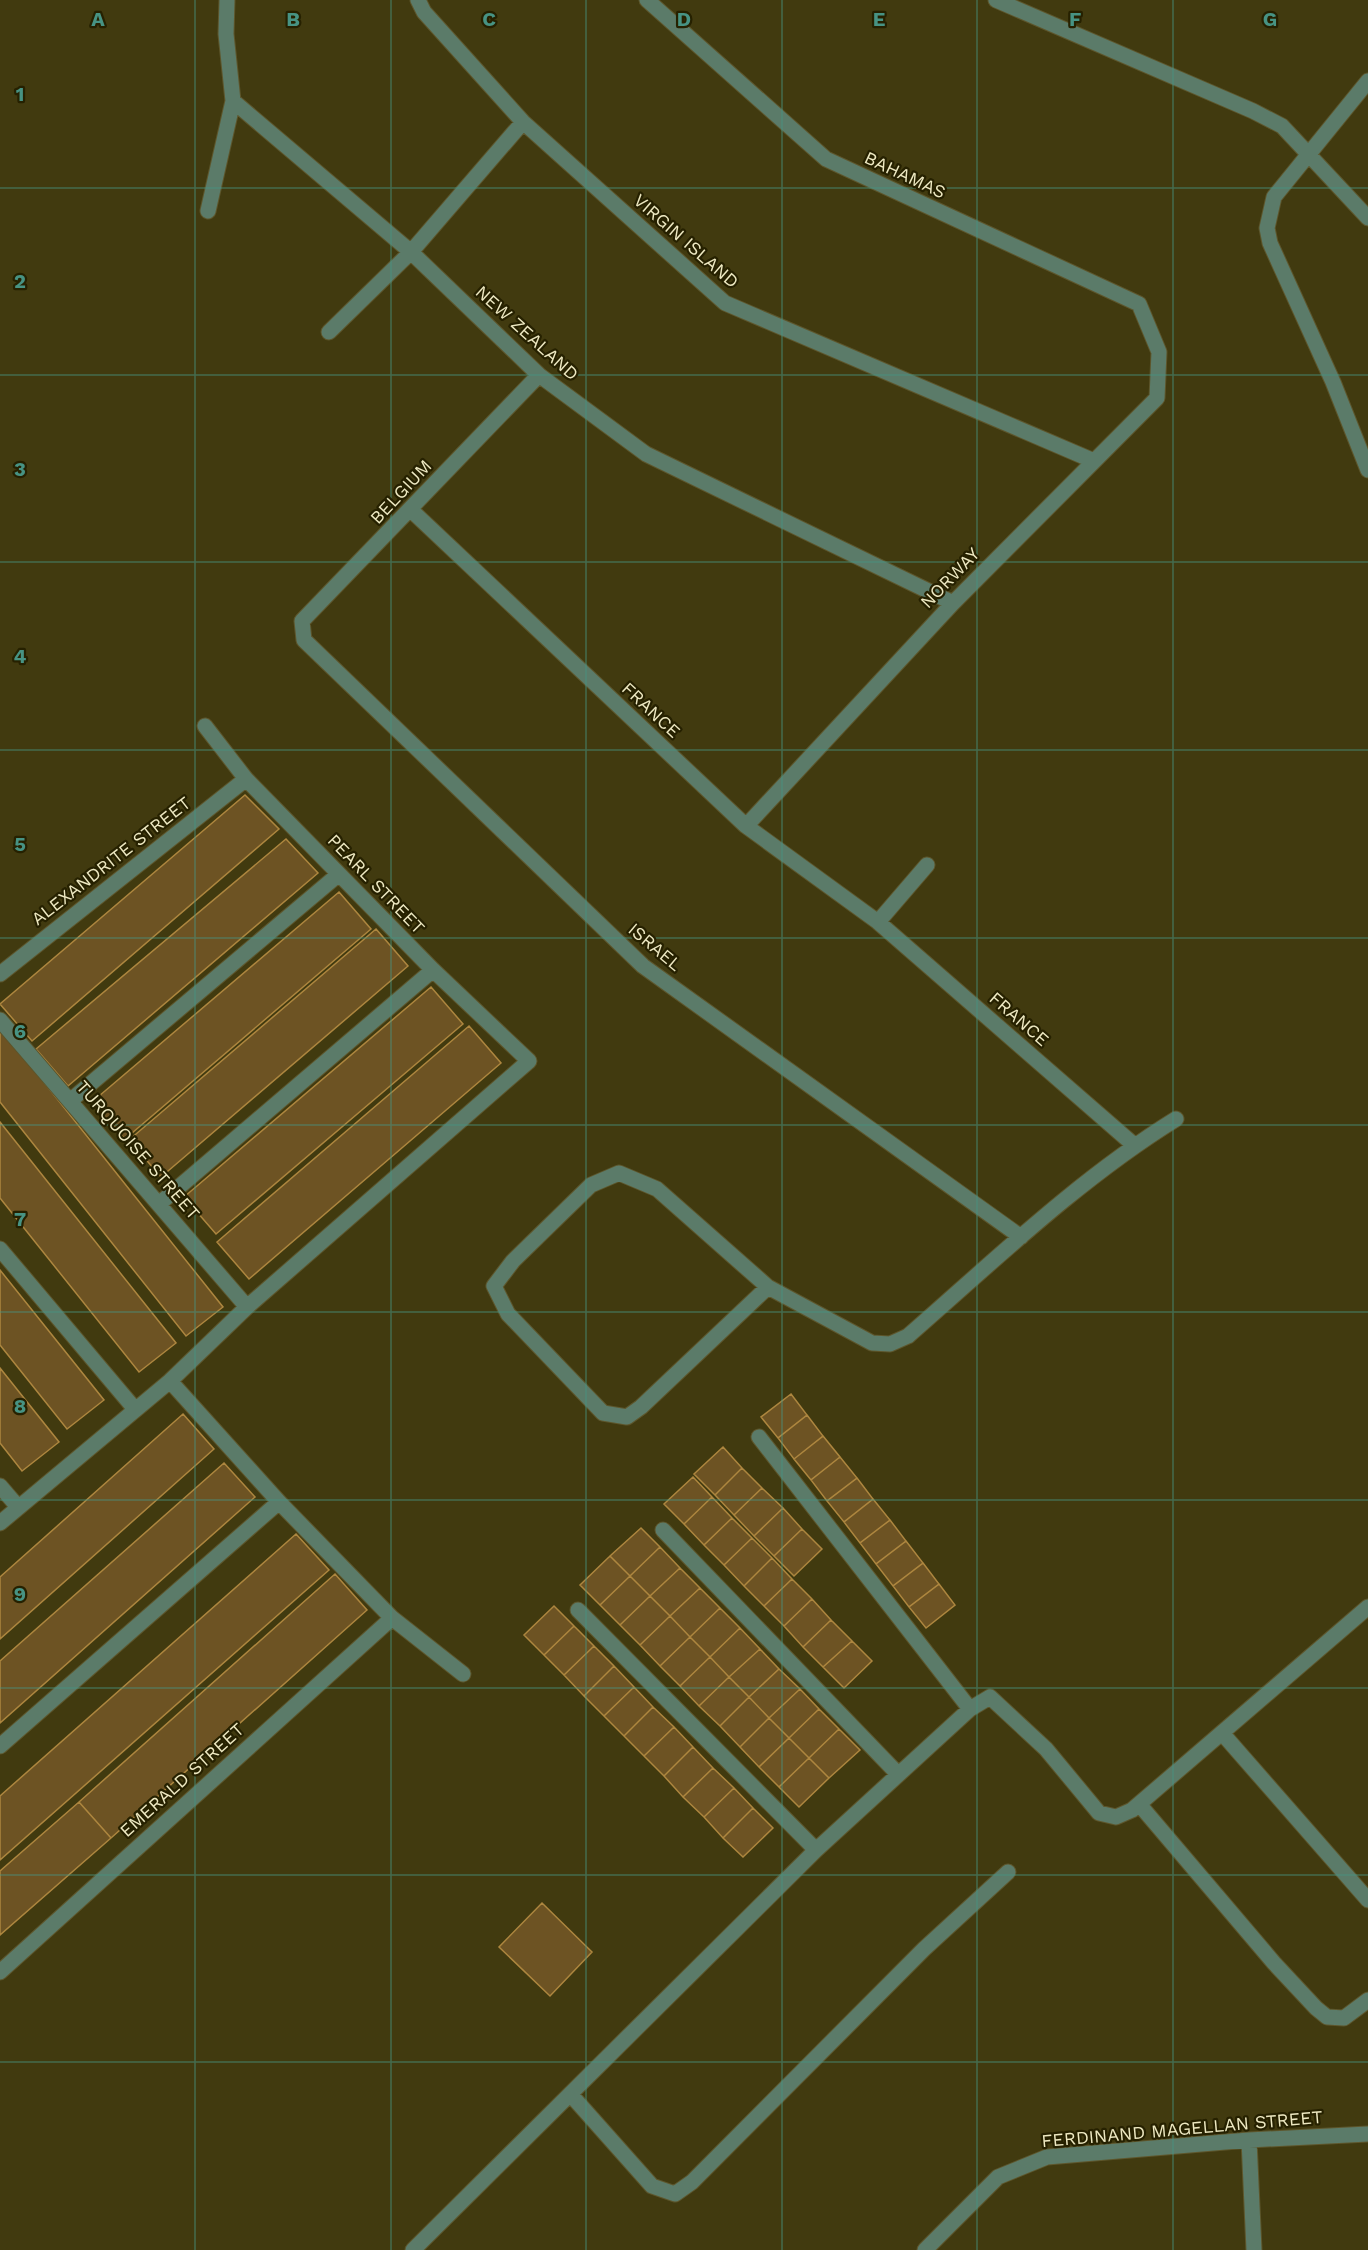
<svg xmlns="http://www.w3.org/2000/svg" width="1368" height="2250" viewBox="0 0 1368 2250" font-family="'Work Sans',sans-serif">
	<style>
		.building { fill: #6d5323; stroke: #ad863f; stroke-width: 1.5 }
		.lines { fill: none; stroke-linecap: round; stroke-linejoin: round }
		.minor-casing { stroke: #5d562c; stroke-width: 17 }
		.minor { stroke: #5b7b69; stroke-width: 15 }
		.grid { fill: none; stroke: #479383; stroke-width: 1.5; stroke-opacity: 0.55 }
		.labels { text-anchor: middle; stroke-width: 4.5; stroke-linejoin: round; paint-order: stroke }
		.street-label { font-size: 18px; fill: #eee9c2; stroke: #262100 }
		.grid-label { font-size: 20px; text-anchor: middle; font-weight: bold; fill: #479383; stroke: #262100; stroke-width: 4.5; stroke-linejoin: round; paint-order: stroke }
	</style>
	<rect width="100%" height="100%" fill="#413a0f"/>
	<path class="building" d="M 245,795 L 279,829 L 32,1041 L 0,1004 Z
		M 286,839 L 318,873 L 68,1086 L 36,1049 Z
		M 339,892 L 371,929 L 125,1139 L 92,1102 Z
		M 376,929 L 408,966 L 161,1177 L 129,1140 Z
		M 431,987 L 463,1024 L 216,1234 L 184,1197 Z
		M 469,1026 L 501,1063 L 249,1279 L 217,1242 Z
		M 0,1027 L 223,1307 L 186,1336 L 0,1102 Z
		M 0,1122 L 176,1343 L 139,1372 L 0,1198 Z
		M 0,1270 L 104,1400 L 67,1429 L 0,1345 Z
		M 0,1368 L 59,1442 L 22,1471 L 0,1443 Z
		M 791,1394 L 807,1415 L 778,1438 L 761,1417 Z
		M 183,1414 L 214,1449 L 0,1639 L 0,1577 Z
		M 807,1415 L 823,1436 L 794,1459 L 778,1438 Z
		M 823,1436 L 840,1457 L 811,1480 L 794,1459 Z
		M 723,1447 L 742,1468 L 715,1495 L 694,1474 Z
		M 840,1457 L 857,1478 L 827,1501 L 811,1480 Z
		M 224,1463 L 255,1497 L 0,1723 L 0,1661 Z
		M 742,1468 L 762,1488 L 734,1515 L 715,1495 Z
		M 693,1477 L 712,1497 L 684,1524 L 664,1504 Z
		M 857,1478 L 873,1499 L 844,1522 L 827,1501 Z
		M 762,1488 L 783,1508 L 754,1536 L 734,1515 Z
		M 712,1497 L 732,1518 L 704,1545 L 684,1524 Z
		M 873,1499 L 890,1520 L 860,1543 L 844,1522 Z
		M 783,1508 L 802,1529 L 774,1556 L 754,1536 Z
		M 732,1518 L 752,1538 L 724,1565 L 704,1545 Z
		M 890,1520 L 906,1541 L 876,1564 L 860,1543 Z
		M 641,1528 L 660,1547 L 630,1576 L 610,1556 Z
		M 802,1529 L 822,1549 L 794,1576 L 774,1556 Z
		M 296,1534 L 329,1570 L 0,1860 L 0,1796 Z
		M 752,1538 L 772,1558 L 744,1586 L 724,1565 Z
		M 906,1541 L 923,1563 L 893,1586 L 876,1564 Z
		M 660,1547 L 680,1568 L 650,1596 L 630,1576 Z
		M 610,1556 L 630,1576 L 600,1605 L 580,1585 Z
		M 772,1558 L 792,1579 L 764,1606 L 744,1586 Z
		M 923,1563 L 939,1584 L 909,1607 L 893,1586 Z
		M 680,1568 L 700,1588 L 670,1616 L 650,1596 Z
		M 335,1574 L 367,1610 L 111,1838 L 79,1802 Z
		M 630,1576 L 650,1596 L 620,1625 L 600,1605 Z
		M 792,1579 L 812,1599 L 784,1626 L 764,1606 Z
		M 939,1584 L 955,1605 L 926,1628 L 909,1607 Z
		M 700,1588 L 720,1608 L 690,1637 L 670,1616 Z
		M 650,1596 L 670,1616 L 640,1645 L 620,1625 Z
		M 812,1599 L 831,1620 L 803,1647 L 784,1626 Z
		M 554,1606 L 574,1626 L 544,1655 L 524,1635 Z
		M 720,1608 L 740,1628 L 710,1657 L 690,1637 Z
		M 670,1616 L 690,1637 L 660,1666 L 640,1645 Z
		M 831,1620 L 852,1641 L 823,1667 L 803,1647 Z
		M 574,1626 L 594,1646 L 564,1675 L 544,1655 Z
		M 740,1628 L 760,1649 L 729,1677 L 710,1657 Z
		M 690,1637 L 710,1657 L 680,1686 L 660,1666 Z
		M 852,1641 L 872,1661 L 844,1688 L 823,1667 Z
		M 594,1646 L 614,1666 L 584,1696 L 564,1675 Z
		M 760,1649 L 779,1669 L 749,1697 L 729,1677 Z
		M 710,1657 L 729,1677 L 699,1706 L 680,1686 Z
		M 614,1666 L 634,1687 L 604,1716 L 584,1696 Z
		M 779,1669 L 800,1689 L 769,1718 L 749,1697 Z
		M 729,1677 L 749,1697 L 720,1726 L 699,1706 Z
		M 634,1687 L 653,1707 L 624,1736 L 604,1716 Z
		M 800,1689 L 819,1709 L 789,1738 L 769,1718 Z
		M 749,1697 L 769,1718 L 740,1747 L 720,1726 Z
		M 653,1707 L 674,1727 L 644,1756 L 624,1736 Z
		M 819,1709 L 839,1729 L 809,1758 L 789,1738 Z
		M 769,1718 L 789,1738 L 759,1767 L 740,1747 Z
		M 674,1727 L 693,1747 L 664,1776 L 644,1756 Z
		M 839,1729 L 860,1750 L 829,1778 L 809,1758 Z
		M 789,1738 L 809,1758 L 779,1787 L 759,1767 Z
		M 693,1747 L 713,1768 L 683,1797 L 664,1776 Z
		M 809,1758 L 829,1778 L 799,1807 L 779,1787 Z
		M 713,1768 L 734,1788 L 704,1817 L 683,1797 Z
		M 734,1788 L 753,1808 L 723,1838 L 704,1817 Z
		M 79,1802 L 111,1838 L 0,1935 L 0,1871 Z
		M 753,1808 L 773,1828 L 743,1857 L 723,1838 Z
		M 542,1903 L 592,1952 L 550,1996 L 499,1947 Z"/>
	<g class="lines">
		<g class="minor-casing">
			<path id="minor" d="M 418,0 L 424,12 L 523,122 L 725,303 L 1094,461
				M 647,0 L 826,159 L 1139,304 L 1159,352 L 1157,398 L 953,603 L 746,826
				M 996,0 L 1253,111 L 1282,126 L 1368,218
				M 1368,81 L 1274,197 L 1267,228 L 1270,243 L 1333,382 L 1368,470
				M 233,101 L 411,252 L 539,375 L 646,454 L 953,603
				M 208,211 L 233,101 L 226,34 L 227,0
				M 329,332 L 411,252 L 523,122
				M 539,375 L 302,621 L 304,640 L 643,966 L 1021,1237
				M 411,510 L 746,826 L 878,922 L 1134,1145
				M 878,922 L 927,865
				M 0,974 L 246,779
				M 0,1020 L 247,1307
				M 70,1101 L 339,874
				M 159,1204 L 433,970
				M 0,1249 L 134,1408
				M 768,1287 L 641,1407 L 627,1417 L 603,1413 L 508,1314 L 494,1286 L 513,1261 L 591,1185 L 619,1173 L 657,1189 L 768,1287 L 872,1343 L 890,1344 L 908,1336 C 994,1261 1079,1179 1176,1119
				M 170,1381 L 279,1502 L 392,1618 L 463,1674
				M 759,1437 L 970,1709
				M 0,1486 L 18,1507
				M 0,1523 L 170,1381 L 247,1307 L 529,1061 L 433,970 L 246,779 L 205,726
				M 663,1530 L 897,1773
				M 578,1610 L 816,1850
				M 1222,1733 L 1368,1900
				M 0,1746 L 279,1502
				M 1139,1804 L 1274,1963 L 1316,2008 L 1327,2017 L 1344,2018 L 1368,2000
				M 0,1972 L 392,1618
				M 572,2096 L 652,2186 L 675,2194 L 692,2182 L 924,1949 L 1008,1872
				M 1249,2140 L 1254,2250
				M 413,2250 L 816,1850 L 970,1709 L 990,1697 L 1046,1749 L 1099,1813 L 1116,1817 L 1132,1810 L 1368,1607
				M 925,2250 L 998,2177 L 1047,2157 L 1249,2140 L 1368,2134"/>
		</g>
		<use href="#minor" class="minor"/>
	</g>
	<path class="grid" d="M 195,0 L 195,2250M 391,0 L 391,2250M 586,0 L 586,2250M 782,0 L 782,2250M 977,0 L 977,2250M 1173,0 L 1173,2250M 0,188 L 1368,188M 0,375 L 1368,375M 0,562 L 1368,562M 0,750 L 1368,750M 0,938 L 1368,938M 0,1125 L 1368,1125M 0,1312 L 1368,1312M 0,1500 L 1368,1500M 0,1688 L 1368,1688M 0,1875 L 1368,1875M 0,2062 L 1368,2062"/>
	<g class="labels">
		<g class="street-label">
			<text transform="translate(905 175) rotate(25)" y="6">BAHAMAS</text>
			<text transform="translate(686 241) rotate(41)" y="6">VIRGIN ISLAND</text>
			<text transform="translate(527 333) rotate(42)" y="6">NEW ZEALAND</text>
			<text transform="translate(401 492) rotate(-47)" y="6">BELGIUM</text>
			<text transform="translate(950 578) rotate(-46)" y="6">NORWAY</text>
			<text transform="translate(651 710) rotate(43)" y="6">FRANCE</text>
			<text transform="translate(111 861) rotate(-38)" y="6">ALEXANDRITE STREET</text>
			<text transform="translate(376 884) rotate(46)" y="6">PEARL STREET</text>
			<text transform="translate(655 947) rotate(40)" y="6">ISRAEL</text>
			<text transform="translate(1019 1019) rotate(41)" y="6">FRANCE</text>
			<text transform="translate(138 1150) rotate(49)" y="6">TURQUOISE STREET</text>
			<text transform="translate(182 1780) rotate(-42)" y="6">EMERALD STREET</text>
			<text transform="translate(1182 2129) rotate(-5)" y="6">FERDINAND MAGELLAN STREET</text>
		</g>
	</g>
	<g class="grid-label">
		<text x="98" y="26">A</text>
		<text x="293" y="26">B</text>
		<text x="489" y="26">C</text>
		<text x="684" y="26">D</text>
		<text x="879" y="26">E</text>
		<text x="1075" y="26">F</text>
		<text x="1270" y="26">G</text>
		<text x="20" y="101">1</text>
		<text x="20" y="288">2</text>
		<text x="20" y="476">3</text>
		<text x="20" y="663">4</text>
		<text x="20" y="851">5</text>
		<text x="20" y="1038">6</text>
		<text x="20" y="1226">7</text>
		<text x="20" y="1413">8</text>
		<text x="20" y="1601">9</text>
	</g>
</svg>
